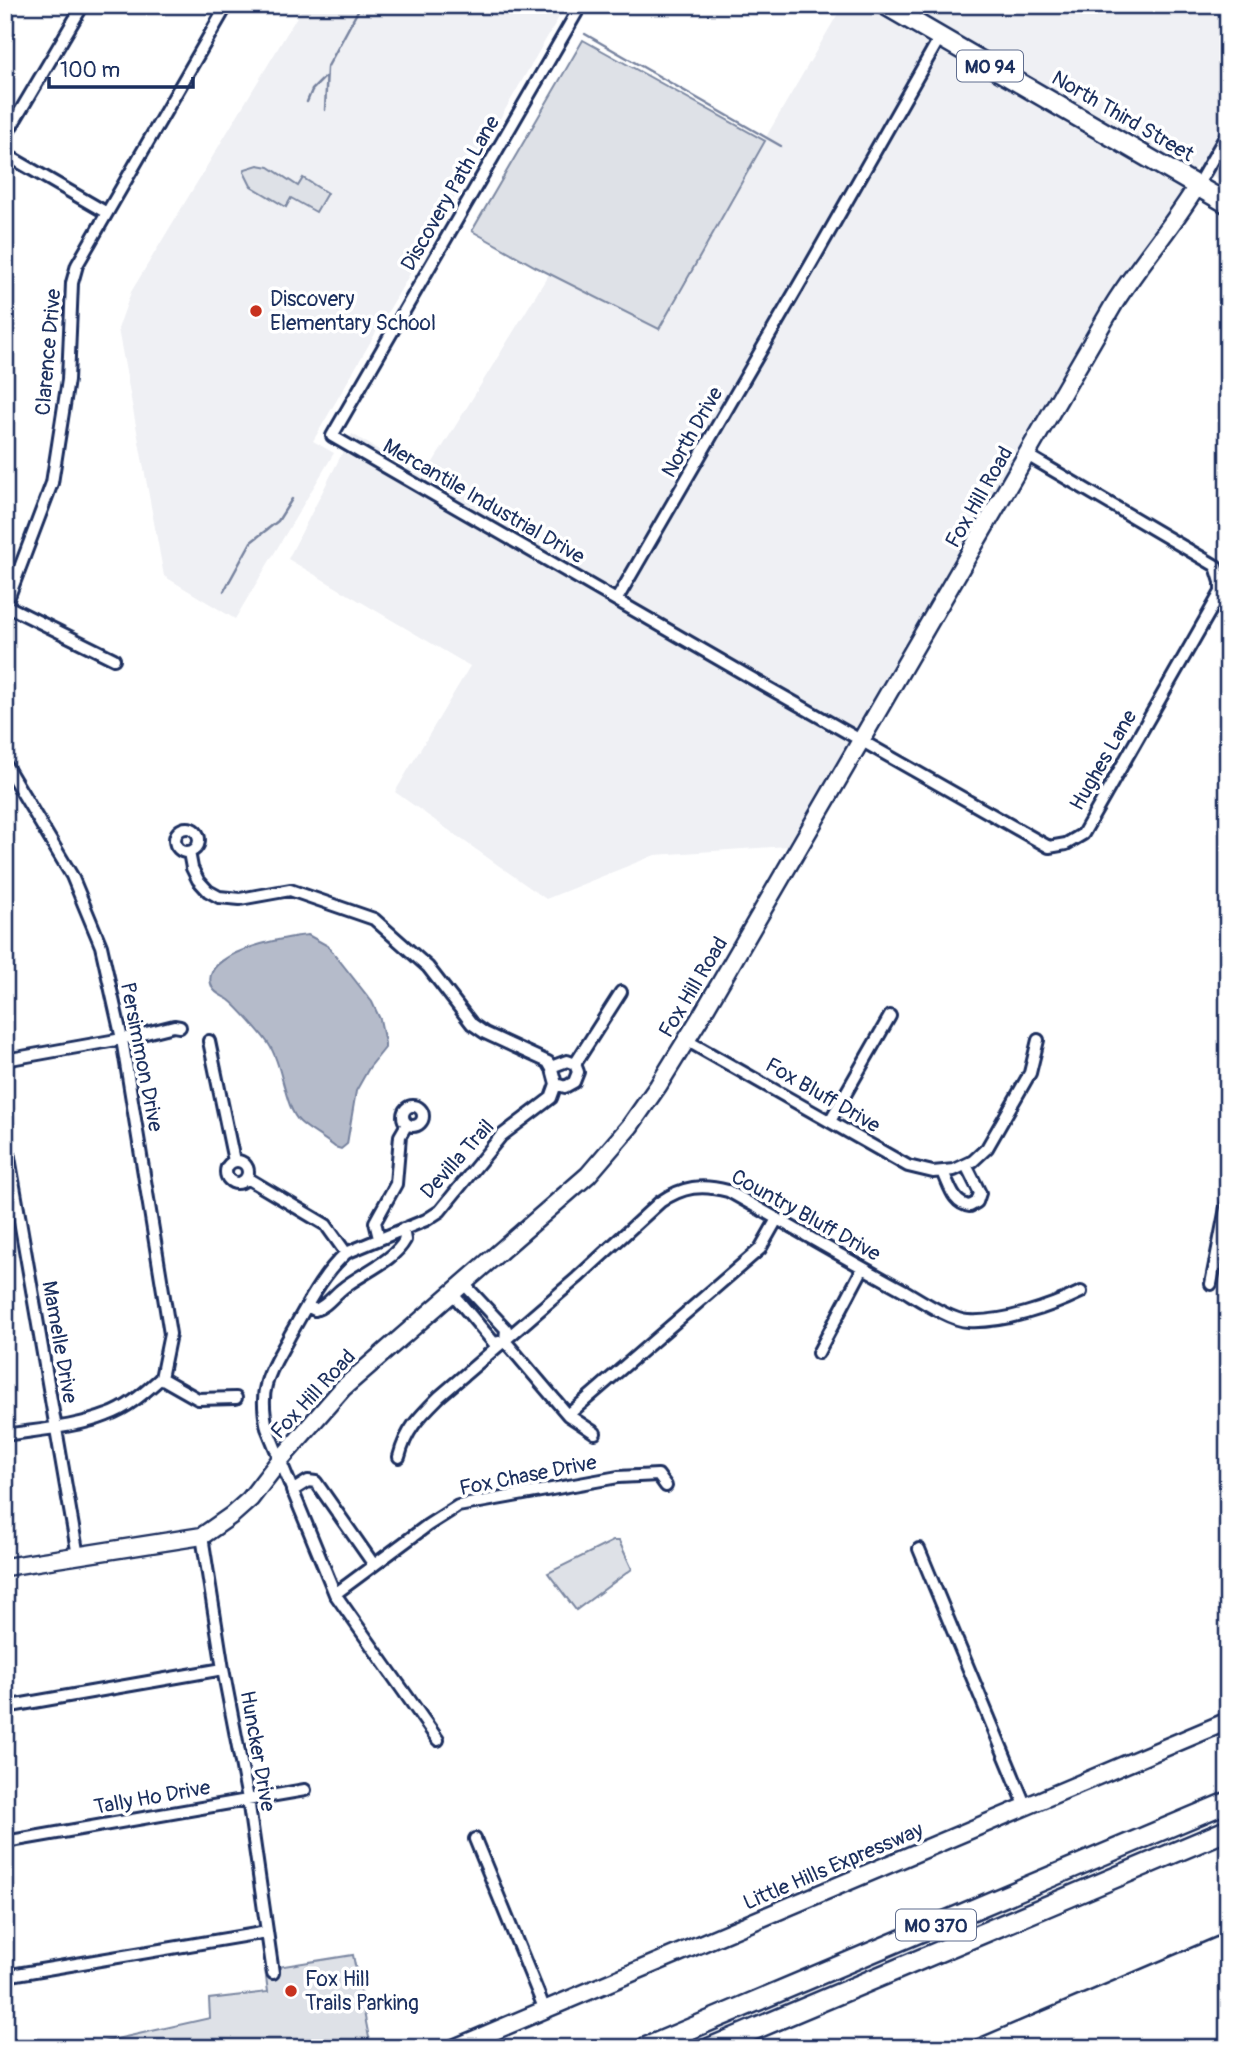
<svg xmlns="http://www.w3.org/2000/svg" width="1233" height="2053" viewBox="0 0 1233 2053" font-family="Pangolin,sans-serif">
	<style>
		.built { fill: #eff0f4 }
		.green { fill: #dee1e7; stroke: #7c88a2; stroke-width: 2 }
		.water { fill: #b5bbca; stroke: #77839f; stroke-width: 2 }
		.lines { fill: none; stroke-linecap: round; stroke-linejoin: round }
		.stream { stroke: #77839f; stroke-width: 2.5 }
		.street-casing { stroke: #1b2f5e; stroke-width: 16 }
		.secondary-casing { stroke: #1b2f5e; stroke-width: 21 }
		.primary-casing { stroke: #1b2f5e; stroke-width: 23 }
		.highway-casing { stroke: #1b2f5e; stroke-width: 24 }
		.street { stroke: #fff; stroke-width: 10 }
		.secondary { stroke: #fff; stroke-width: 16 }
		.primary { stroke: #fff; stroke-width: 18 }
		.highway { stroke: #fff; stroke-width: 19 }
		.rail { stroke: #1b2f5e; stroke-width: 2.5 }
		.poi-dot { fill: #c8321e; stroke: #fff; stroke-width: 2.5 }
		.labels { text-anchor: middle; stroke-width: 7; stroke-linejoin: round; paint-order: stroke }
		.shield { fill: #fff; stroke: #5f6d8e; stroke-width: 2 }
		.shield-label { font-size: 19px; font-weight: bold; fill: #1b2f5e }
		.street-label { font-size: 21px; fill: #1b2f5e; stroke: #fff }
		.poi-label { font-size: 21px; fill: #1b2f5e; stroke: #fff; text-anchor: start }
	</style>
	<rect width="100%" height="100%" fill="#fff"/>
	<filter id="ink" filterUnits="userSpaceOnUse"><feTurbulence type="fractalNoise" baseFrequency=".0143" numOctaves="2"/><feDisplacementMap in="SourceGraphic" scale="14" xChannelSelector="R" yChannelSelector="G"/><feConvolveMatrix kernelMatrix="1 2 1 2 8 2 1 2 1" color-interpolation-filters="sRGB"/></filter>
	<g filter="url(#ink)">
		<path class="built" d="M 304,5 L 554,5 L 563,10 L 313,441 L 334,453 L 235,619 L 164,576 L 118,329 L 131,292 Z
			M 843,5 L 1228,5 L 1228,184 L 1196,167 L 1167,218 L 1142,249 L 1130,261 L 788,846 L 655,855 L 546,899 L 395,792 L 470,666 L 288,559 L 352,434 L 424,477 L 549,274 L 660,329 L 770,130 Z"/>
		<path class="green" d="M 583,40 L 765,141 L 659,329 L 536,267 L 472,231 Z
			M 258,165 L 269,167 L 298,186 L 303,178 L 327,193 L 316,212 L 291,198 L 286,207 L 251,186 L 244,172 L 245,169 Z
			M 613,1541 L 619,1541 L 632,1569 L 576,1610 L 548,1573 Z
			M 353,1955 L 371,2048 L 76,2048 L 210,2018 L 209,1999 L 268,1992 L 265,1969 Z"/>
		<path class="water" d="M 308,935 L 328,946 L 372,1002 L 380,1019 L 385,1043 L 385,1048 L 369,1068 L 356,1091 L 347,1144 L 341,1149 L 335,1147 C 324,1138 310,1131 300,1122 C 284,1107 283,1064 268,1043 C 261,1033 238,1007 229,1000 C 223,996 215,994 212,987 C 197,953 285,937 308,935 Z"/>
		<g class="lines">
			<path class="stream" d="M 535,5 L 551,14
				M 585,34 L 781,146
				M 307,102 L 312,90 L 325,77
				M 325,110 L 327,68 L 361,5
				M 224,591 L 251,542 L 278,521 L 292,499"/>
			<g class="street-casing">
				<path id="street" d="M 581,5 L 332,436 L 767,687 L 1049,847 L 1066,844 L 1083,834 L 1221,592 L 1221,582 L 1216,566 L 1027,455
					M 5,137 L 83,5
					M 5,154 L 107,213
					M 1197,186 L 1228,132
					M 617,599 L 811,264 L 940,37
					M 5,605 L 114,659
					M 5,607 L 52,483 L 68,380 L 72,283 L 77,265 L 227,5
					M 5,764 L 72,876 L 101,946 L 122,1039 L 170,1334 L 161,1378
					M175 840a12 12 0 1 1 24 0a12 12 0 1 1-24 0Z
					M 189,852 L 192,868 L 198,880 L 208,891 L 219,897 L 240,899 L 290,890 L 374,919 L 428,967 L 472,1024 L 485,1033 L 548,1062 L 552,1069 L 556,1084 L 551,1098 L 501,1136 L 440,1211 L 426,1220 L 346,1253 C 321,1276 307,1306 290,1335 C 282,1351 270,1367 266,1385 C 262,1399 264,1414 267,1428 L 335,1594 L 438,1740
					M 1228,917 L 1228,934
					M 686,1040 L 908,1166 L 933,1172 L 954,1170 L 973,1161 L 987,1148 L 1030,1073 L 1038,1040
					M 209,1041 L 234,1161
					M 5,1060 L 122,1039 L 174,1026 L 180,1027
					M 575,1064 L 621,992
					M 551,1067 L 567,1061 L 575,1064 L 578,1072 L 574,1082 L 565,1087 L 556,1084
					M403 1116a10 10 0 1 1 20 0a10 10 0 1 1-20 0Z
					M 830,1121 L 890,1016
					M 5,1134 L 78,1556
					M226 1172a11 11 0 1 1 22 0a11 11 0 1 1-22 0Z
					M 943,1172 C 950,1186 953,1204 970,1206 L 977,1202 L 980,1193 L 966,1165
					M 247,1178 L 326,1225 L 346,1253
					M 379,1238 L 375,1222 L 396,1184 L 400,1136 L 407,1124
					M 1211,1284 L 1228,1198
					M 452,1293 L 494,1343 L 505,1341 L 506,1329 L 464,1284
					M 307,1306 L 315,1310 C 326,1307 333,1296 342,1289 C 361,1273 393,1262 405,1240 L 403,1229
					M 505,1341 L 568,1415 L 595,1433
					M 818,1353 L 863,1268
					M 161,1378 L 198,1399 L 236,1398
					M 568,1415 L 760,1249 L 777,1219
					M 5,1435 C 37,1430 77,1427 107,1415 C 128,1408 145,1392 161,1378
					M 399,1457 C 406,1429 420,1416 440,1396 L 577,1278 L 660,1202 C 683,1186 702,1184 728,1191 C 787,1224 846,1259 905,1291 C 920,1300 952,1321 968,1321 C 1003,1323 1050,1307 1081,1292
					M 292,1491 L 308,1481 L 316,1482 L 374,1565
					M 202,1536 L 223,1669 L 248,1799 L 273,1973
					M 919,1549 L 1026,1807
					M 335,1594 L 428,1525 L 458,1506 L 618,1477 L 658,1475 L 666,1486
					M 5,1707 L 223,1669
					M 475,1839 L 545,2010
					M 5,1842 L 305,1790
					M 5,1976 L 267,1932"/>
			</g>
			<g class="secondary-casing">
				<path id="secondary" d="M 5,1567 L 202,1536 L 232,1515 L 250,1499 L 280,1460 L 343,1388 L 588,1175 L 630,1126 L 658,1086 L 700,1018 L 1114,304 C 1140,263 1172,227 1197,186
					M 454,2048 L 1228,1721"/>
			</g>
			<g class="primary-casing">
				<path id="primary" d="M 885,5 L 1228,204"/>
			</g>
			<g class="highway-casing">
				<path id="highway" d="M 645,2048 L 1228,1802
					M 710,2048 L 1228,1830"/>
			</g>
			<use href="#street" class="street"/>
			<use href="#secondary" class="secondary"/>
			<use href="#primary" class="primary"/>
			<use href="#highway" class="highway"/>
			<path class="rail" d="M 956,2048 L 1228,1932"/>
		</g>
	</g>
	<g class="poi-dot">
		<circle cx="256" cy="311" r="7"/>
		<circle cx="291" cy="1991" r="7"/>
	</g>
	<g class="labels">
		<g class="shield">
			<rect x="957" y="50.5" width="66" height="31" rx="5"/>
			<rect x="896" y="1909.5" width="80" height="31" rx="5"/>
		</g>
		<g class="shield-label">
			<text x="990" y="73">MO 94</text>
			<text x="936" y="1932">MO 370</text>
		</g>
		<g class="street-label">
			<text transform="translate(1123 116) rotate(30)" y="7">North Third Street</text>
			<text transform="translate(450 193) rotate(-60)" y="7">Discovery Path Lane</text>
			<text transform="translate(48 352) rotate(-85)" y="7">Clarence Drive</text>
			<text transform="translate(692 432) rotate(-60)" y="7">North Drive</text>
			<text transform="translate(979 497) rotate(-60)" y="7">Fox Hill Road</text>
			<text transform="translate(484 501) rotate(30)" y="7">Mercantile Industrial Drive</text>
			<text transform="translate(1103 760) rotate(-60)" y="7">Hughes Lane</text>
			<text transform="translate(693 987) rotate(-59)" y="7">Fox Hill Road</text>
			<text transform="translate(142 1057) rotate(79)" y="7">Persimmon Drive</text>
			<text transform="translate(823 1095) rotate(30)" y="7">Fox Bluff Drive</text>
			<text transform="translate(457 1159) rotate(-48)" y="7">Devilla Trail</text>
			<text transform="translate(806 1215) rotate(29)" y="7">Country Bluff Drive</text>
			<text transform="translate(60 1342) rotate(80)" y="7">Mamelle Drive</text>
			<text transform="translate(313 1394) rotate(-47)" y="7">Fox Hill Road</text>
			<text transform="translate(528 1475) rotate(-11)" y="7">Fox Chase Drive</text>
			<text transform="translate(258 1751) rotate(80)" y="7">Huncker Drive</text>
			<text transform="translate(152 1797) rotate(-10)" y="7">Tally Ho Drive</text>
			<text transform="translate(833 1866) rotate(-23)" y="7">Little Hills Expressway</text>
		</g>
		<g class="poi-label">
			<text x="270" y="306">Discovery<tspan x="270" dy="24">Elementary School</tspan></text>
			<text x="305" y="1986">Fox Hill<tspan x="305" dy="24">Trails Parking</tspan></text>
		</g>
	</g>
	<rect width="1233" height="2053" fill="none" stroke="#fff" stroke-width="28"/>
	<rect x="14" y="14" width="1205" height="2025" fill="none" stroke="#1b2f5e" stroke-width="2.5" filter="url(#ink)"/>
	<path d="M49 77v10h144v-10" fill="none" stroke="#1b2f5e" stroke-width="3.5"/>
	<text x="60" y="77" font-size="21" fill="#1b2f5e" stroke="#ffffff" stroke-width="5" paint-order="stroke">100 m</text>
</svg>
